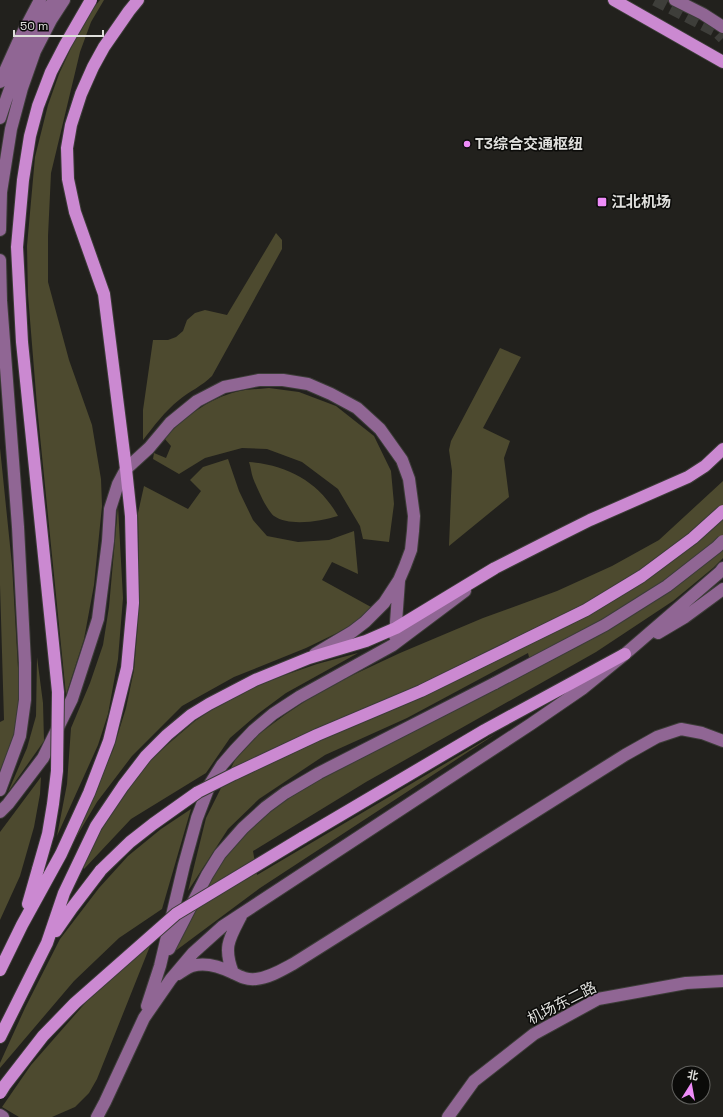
<svg xmlns="http://www.w3.org/2000/svg" width="723" height="1117" viewBox="0 0 723 1117" font-family="'Space Grotesk','Noto Sans SC',sans-serif">
	<style>
		.grass { fill: #4d4a2f }
		.lines { fill: none; stroke-linecap: round; stroke-linejoin: round }
		.secondary-tunnel { stroke: #3e3e3a; stroke-width: 12; stroke-dasharray: 12 6; stroke-linecap: butt }
		.secondary-casing { stroke: #3c3c38; stroke-width: 14 }
		.highway-casing { stroke: #3c3c38; stroke-width: 14 }
		.secondary { stroke: #906694; stroke-width: 12 }
		.highway { stroke: #cb89d1; stroke-width: 12 }
		.secondary-bridge-casing { stroke: #3c3c38; stroke-width: 14; stroke-linecap: butt }
		.highway-bridge-casing { stroke: #3c3c38; stroke-width: 14; stroke-linecap: butt }
		.secondary-bridge { stroke: #906694; stroke-width: 12 }
		.highway-bridge { stroke: #cb89d1; stroke-width: 12 }
		.poi-dot { fill: #ee8cf8; stroke: #0b0b09; stroke-width: 1.5 }
		.labels { text-anchor: middle; stroke-width: 3; stroke-linejoin: round; paint-order: stroke }
		.poi-label { font-size: 15px; font-weight: bold; fill: #dfdfdc; stroke: #0b0b09; text-anchor: start }
		.street-label { font-size: 15px; fill: #dfdfdc; stroke: #0b0b09 }
	</style>
	<rect width="100%" height="100%" fill="#22211d"/>
	<path class="grass" d="M 100,0 L 104,0 L 91,22 L 80,52 L 51,173 L 48,236 L 48,282 L 69,360 L 92,425 L 101,479 L 102,506 L 94,585 L 84,639 L 66,695 L 37,406 L 28,295 L 27,246 L 35,157 L 48,105 L 59,74 L 84,20 Z
		M 276,233 L 282,240 L 282,249 L 212,376 C 202,386 190,391 179,400 C 165,411 154,426 143,440 L 143,410 L 153,340 L 168,340 L 176,337 L 183,331 L 187,320 L 195,313 L 205,310 L 227,315 Z
		M 500,348 L 521,357 L 483,428 L 510,441 L 504,458 L 509,497 L 449,546 L 452,471 L 449,450 L 451,441 Z
		M 269,388 L 299,392 L 336,406 L 374,436 L 391,471 L 394,504 L 389,542 L 363,539 L 360,526 L 338,489 L 302,462 L 267,449 L 242,448 L 205,458 L 179,474 L 153,459 L 154,453 L 166,458 L 171,446 L 164,438 C 188,415 211,396 245,390 C 253,389 261,389 269,388 Z
		M 0,448 L 12,565 L 19,685 L 19,705 L 14,736 L 0,771 L 0,722 L 4,720 L 0,585 Z
		M 228,459 L 239,491 L 253,520 L 267,536 L 298,542 L 329,540 L 354,531 L 358,574 L 332,562 L 322,580 L 371,607 L 358,621 L 337,633 L 306,648 L 234,677 L 182,706 L 132,756 L 97,802 L 68,851 L 113,750 L 126,708 L 134,670 L 138,623 L 139,569 L 138,513 L 144,486 L 188,509 L 201,491 L 190,480 L 203,467 Z
		M 249,462 C 288,465 319,482 338,516 C 321,521 290,527 274,516 C 267,511 256,486 253,478 C 251,473 251,467 249,462 Z
		M 723,481 L 723,558 L 713,568 L 673,601 L 596,652 L 366,782 L 253,851 L 257,875 L 497,733 L 260,888 L 174,952 L 210,877 L 230,848 L 269,809 L 297,791 L 532,669 L 528,653 L 407,718 L 325,755 L 259,799 L 228,829 L 188,891 L 206,818 L 235,760 L 259,734 L 286,714 L 325,688 L 400,653 L 483,618 L 557,591 L 612,566 L 659,540 Z
		M 118,506 L 123,598 L 118,659 L 108,714 L 98,745 L 57,836 L 67,784 L 71,728 L 90,683 L 103,645 L 109,607 Z
		M 358,653 L 286,693 L 259,713 L 230,738 L 206,773 L 131,819 L 84,869 L 83,863 L 94,842 L 120,798 L 144,767 L 167,745 L 195,721 L 221,703 L 256,685 L 317,664 Z
		M 37,657 L 43,703 L 44,741 L 8,792 L 27,748 L 36,716 Z
		M 41,777 L 40,794 L 34,827 L 20,876 L 0,920 L 0,832 Z
		M 191,809 L 162,909 L 119,938 L 74,981 L 0,1068 L 0,1063 L 25,1008 L 60,939 L 99,888 L 128,856 L 161,829 Z
		M 150,946 L 97,1079 L 89,1093 L 75,1107 L 52,1117 L 19,1117 L 2,1107 L 31,1065 L 87,1001 L 119,972 Z"/>
	<g class="lines">
		<path class="secondary-tunnel" d="M 655,0 L 717,32 L 723,38"/>
		<g class="secondary-casing">
			<path id="secondary" d="M 675,0 L 703,14 L 723,27
				M 0,82 L 19,40 L 40,0
				M 0,118 C 13,77 30,36 54,0
				M 0,230 L 1,192 L 11,129 L 22,88 L 35,51 L 51,20 L 64,0
				M 0,260 L 1,301 L 18,527 L 25,663 L 25,700 L 20,736 L 0,790
				M 658,633 L 685,617 L 723,589
				M 395,636 L 399,581
				M 0,812 L 8,804 L 43,758 L 72,699 L 98,619 L 108,541 L 110,509 L 118,484 L 126,469 L 149,448 L 170,423 L 197,401 L 224,387 L 259,380 L 283,380 L 308,384 L 331,394 L 357,408 L 380,429 L 402,460 L 409,479 L 414,516 L 413,531 L 411,550 L 405,566 L 399,580 L 384,603 L 365,622 L 352,632 L 315,654
				M 169,949 L 207,875 L 220,854 L 243,828 L 266,807 L 285,793 L 319,773 L 495,683
				M 233,973 C 223,947 229,939 241,916
				M 178,974 C 183,971 187,968 192,966 C 205,962 221,967 233,973 C 241,977 247,980 256,979 C 269,978 282,970 293,964 L 625,755 L 657,737 L 681,729 L 702,733 L 723,741
				M 147,1006 L 160,966 L 184,865 L 197,818 L 210,784 L 222,765 L 235,750 L 254,730 L 273,714 L 299,697 L 393,645 L 465,591
				M 0,1115 L 3,1117
				M 97,1117 L 105,1102 L 144,1018 L 171,979 L 193,953 L 223,926 L 531,724 L 582,689 L 625,654 L 720,572 L 723,568
				M 448,1117 L 474,1081 L 534,1034 L 598,999 L 686,983 L 723,981"/>
		</g>
		<g class="highway-casing">
			<path id="highway" d="M 614,0 L 723,62
				M 302,838 L 485,730 L 625,654
				M 28,904 L 38,869
				M 56,931 L 72,908 L 101,870
				M 0,970 L 22,925 L 61,854 L 89,793 L 109,741 L 127,668 L 133,603 L 131,516 L 126,469 L 104,294 L 75,212 L 68,179 L 67,148 L 71,125 L 81,94 L 93,67 L 104,47 L 129,11 L 138,0
				M 0,1037 L 47,943 L 64,893 L 96,826 L 123,786 L 146,756 L 167,735 L 191,715 L 209,704 L 255,680 L 309,658 L 366,641 L 396,628 L 495,568 L 554,538 L 590,520 L 688,477 L 705,466 L 723,449"/>
		</g>
		<use href="#secondary" class="secondary"/>
		<use href="#highway" class="highway"/>
		<g class="secondary-bridge-casing">
			<path id="secondary-bridge" d="M 495,683 L 605,625 L 667,586 L 717,547 L 723,541"/>
		</g>
		<g class="highway-bridge-casing">
			<path id="highway-bridge" d="M 38,869 L 48,834 L 53,804 L 57,771 L 58,692 L 22,342 L 17,247 L 23,180 L 30,136 L 38,106 L 51,72 L 65,45 L 91,0
				M 101,870 L 130,842 L 153,824 L 198,792 L 234,774 L 317,735 L 421,691 L 586,610 L 642,576 L 693,538 L 723,511
				M 0,1093 L 5,1085 L 43,1036 L 75,1003 L 176,914 L 302,838"/>
		</g>
		<use href="#secondary-bridge" class="secondary-bridge"/>
		<use href="#highway-bridge" class="highway-bridge"/>
	</g>
	<g class="poi-dot">
		<circle cx="467" cy="144" r="4"/>
		<rect x="597" y="197" width="10" height="10" rx="2"/>
	</g>
	<g class="labels">
		<g class="poi-label">
			<text x="475" y="149">T3综合交通枢纽</text>
			<text x="611" y="207">江北机场</text>
		</g>
		<g class="street-label">
			<text transform="translate(562 1003) rotate(-27)" y="5">机场东二路</text>
		</g>
	</g>
	<g transform="translate(691 1085) rotate(11)"><circle r="19" fill="#0b0b09" stroke="#60605d"/>
	<path d="M0-3L7 15L0 10L-7 15Z" fill="#ee8cf8"/>
	<text y="-6" font-size="11" font-weight="bold" text-anchor="middle" fill="#dfdfdc">北</text>
	</g>
	<path d="M14 30v6h89v-6" fill="none" stroke="#dfdfdc" stroke-width="2"/>
	<text x="20" y="30" font-size="12" fill="#dfdfdc" stroke="#0b0b09" stroke-width="3" paint-order="stroke">50 m</text>
</svg>
